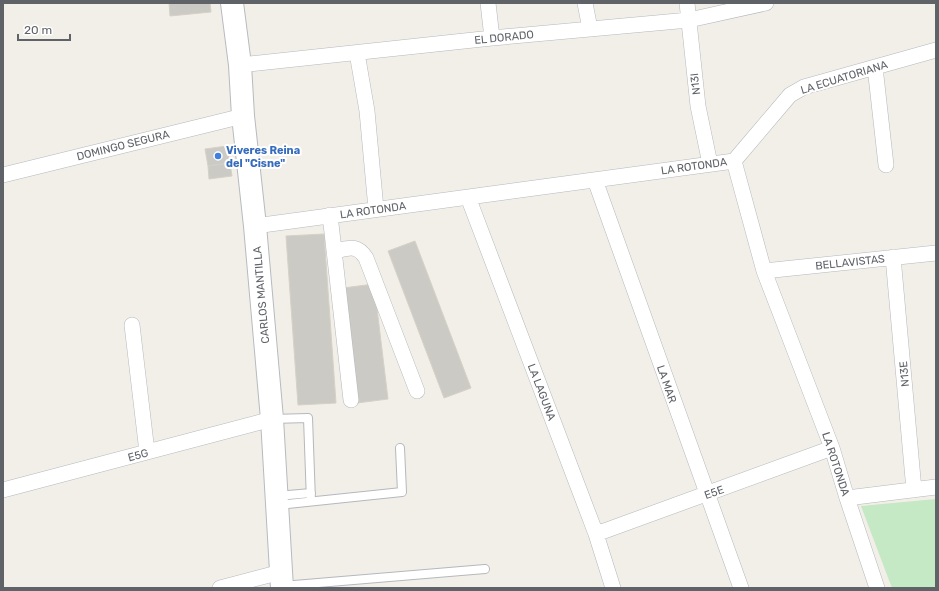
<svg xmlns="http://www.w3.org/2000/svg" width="939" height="591" viewBox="0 0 939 591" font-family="Rubik,sans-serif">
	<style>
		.green { fill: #c5e8c5 }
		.building { fill: #cccac5; stroke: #d6d1c6 }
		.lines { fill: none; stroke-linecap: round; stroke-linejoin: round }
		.lane-casing { stroke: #b5b8bc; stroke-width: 10 }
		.street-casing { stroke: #b5b8bc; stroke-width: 16 }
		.secondary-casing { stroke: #b6babf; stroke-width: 24 }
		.lane { stroke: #fff; stroke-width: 8 }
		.street { stroke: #fff; stroke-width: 15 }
		.secondary { stroke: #fff; stroke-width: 22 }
		.shop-dot { fill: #3f7fe0; stroke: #fff; stroke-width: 1.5 }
		.labels { text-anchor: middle; stroke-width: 4; stroke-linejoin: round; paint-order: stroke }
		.street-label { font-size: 11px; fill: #5f6368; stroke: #fff }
		.shop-label { font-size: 11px; font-weight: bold; fill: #366cbe; stroke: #fff; text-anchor: start }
	</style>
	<rect width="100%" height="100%" fill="#f1efe8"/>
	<path class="green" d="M 936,499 L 936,588 L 892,588 L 861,506 Z"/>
	<path class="building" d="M 169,3 L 210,3 L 211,12 L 170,16 Z
		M 227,146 L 230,163 L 208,166 L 205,149 Z
		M 230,163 L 232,176 L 209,179 L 208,166 Z
		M 324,234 L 336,403 L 298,405 L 286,236 Z
		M 415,241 L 471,388 L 444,398 L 388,251 Z
		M 374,284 L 388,399 L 357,403 L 343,288 Z"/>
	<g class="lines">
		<g class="lane-casing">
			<path id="lane" d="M 272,419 L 308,418 L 311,501
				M 277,496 L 311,493
				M 278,505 L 402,492 L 400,448
				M 282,586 L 485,569"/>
		</g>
		<g class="street-casing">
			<path id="street" d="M 488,3 L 492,38
				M 585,3 L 590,29
				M 687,3 L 698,106 L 710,164
				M 357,53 L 367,111 L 376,209
				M 240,65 L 492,38 L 689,20 L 766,3
				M 875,67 L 886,165
				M 734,161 L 764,271 L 832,448 L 847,498 L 877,588
				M 734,161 L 790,95 L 804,87 L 936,50
				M 3,175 L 243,116
				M 595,180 L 741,588
				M 468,197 L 596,534 L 613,588
				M 330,215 L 351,400
				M 255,226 L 734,161
				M 335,251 C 349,248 357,244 366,258 L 417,391
				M 893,257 L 914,490
				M 764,271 L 936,253
				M 132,325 L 147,452
				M 3,490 L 272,419
				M 847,498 L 936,487
				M 596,534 L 832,448
				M 220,588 L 281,572"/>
		</g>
		<g class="secondary-casing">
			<path id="secondary" d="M 232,3 L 240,65 L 243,116 L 255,226 L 272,419 L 282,588"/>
		</g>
		<use href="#lane" class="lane"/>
		<use href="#street" class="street"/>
		<use href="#secondary" class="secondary"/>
	</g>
	<circle class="shop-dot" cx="218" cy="156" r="4"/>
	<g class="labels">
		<g class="street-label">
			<text transform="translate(504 37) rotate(-6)" y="4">EL DORADO</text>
			<text transform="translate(844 77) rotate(-17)" y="4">LA ECUATORIANA</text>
			<text transform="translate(695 84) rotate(-96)" y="4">N13I</text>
			<text transform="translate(123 145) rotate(-14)" y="4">DOMINGO SEGURA</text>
			<text transform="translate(694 166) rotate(-8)" y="4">LA ROTONDA</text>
			<text transform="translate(373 210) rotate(-8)" y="4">LA ROTONDA</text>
			<text transform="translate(850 262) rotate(-6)" y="4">BELLAVISTAS</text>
			<text transform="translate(261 295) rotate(-95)" y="4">CARLOS MANTILLA</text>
			<text transform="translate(904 374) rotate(-95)" y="4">N13E</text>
			<text transform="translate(667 384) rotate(71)" y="4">LA MAR</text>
			<text transform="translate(542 392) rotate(69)" y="4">LA LAGUNA</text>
			<text transform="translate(138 455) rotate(-15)" y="4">E5G</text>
			<text transform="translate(836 464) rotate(72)" y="4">LA ROTONDA</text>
			<text transform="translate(714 492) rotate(-20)" y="4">E5E</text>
		</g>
		<g class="shop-label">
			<text x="226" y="154">Viveres Reina<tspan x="226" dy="13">del "Cisne"</tspan></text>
		</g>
	</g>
	<rect width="939" height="591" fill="none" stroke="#5f6368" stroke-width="8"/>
	<path d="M18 34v6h52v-6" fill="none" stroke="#5f6368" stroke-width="2"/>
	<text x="24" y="34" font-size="12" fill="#5f6368" stroke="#ffffff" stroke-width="3" paint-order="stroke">20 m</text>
</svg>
